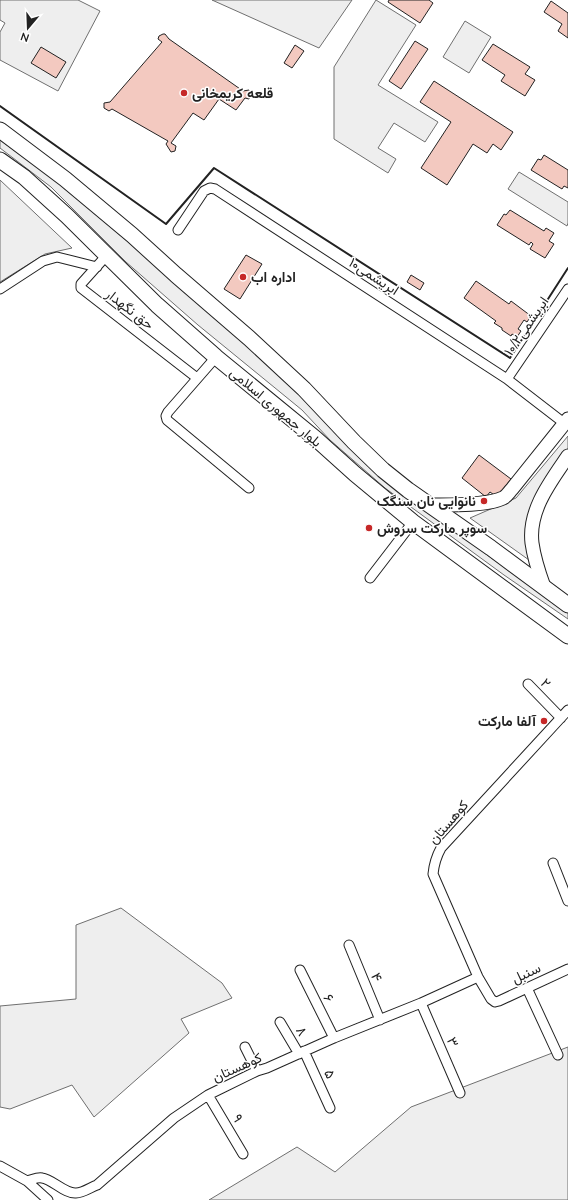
<svg xmlns="http://www.w3.org/2000/svg" width="568" height="1200" viewBox="0 0 568 1200" font-family="'Nunito Sans',Vazirmatn,sans-serif">
	<style>
		.green { fill: #eee; stroke: #6f6f6f }
		.building { fill: #f3c9c0; stroke: #222 }
		.lines { fill: none; stroke-linecap: round; stroke-linejoin: round }
		.street-casing { stroke: #222; stroke-width: 11 }
		.secondary-casing { stroke: #222; stroke-width: 15 }
		.primary-casing { stroke: #222; stroke-width: 17 }
		.street { stroke: #fff; stroke-width: 9 }
		.secondary { stroke: #fff; stroke-width: 13 }
		.primary { stroke: #fff; stroke-width: 15 }
		.wall { stroke: #222; stroke-width: 2 }
		.poi-dot { fill: #c62828; stroke: #fff; stroke-width: 1.5 }
		.labels { text-anchor: middle; stroke-width: 3; stroke-linejoin: round; paint-order: stroke }
		.poi-label { font-size: 14px; font-weight: bold; fill: #222; stroke: #fff; text-anchor: start }
		.street-label { font-size: 14px; fill: #222; stroke: #fff }
	</style>
	<rect width="100%" height="100%" fill="#fff"/>
	<path class="green" d="M 0,0 L 78,0 L 100,11 L 58,91 L 0,60 L 0,32 L 5,23 L 0,20 Z
		M 212,0 L 352,0 L 319,48 Z
		M 376,0 L 416,25 L 378,85 L 438,122 L 425,142 L 394,123 L 378,148 L 396,159 L 388,173 L 334,139 L 334,67 Z
		M 465,21 L 491,37 L 469,73 L 443,57 Z
		M 0,140 L 56,181 L 190,294 L 451,528 L 490,557 L 568,611 L 568,619 L 504,575 L 385,488 L 330,440 L 302,410 L 198,325 L 126,262 L 51,187 L 0,148 Z
		M 519,172 L 568,202 L 568,223 L 567,226 L 508,189 Z
		M 0,180 L 72,248 L 45,254 L 0,282 Z
		M 568,436 L 568,449 L 543,484 L 529,560 L 470,518 L 516,498 Z
		M 121,908 L 222,983 L 232,998 L 181,1019 L 189,1033 L 94,1117 L 72,1085 L 10,1109 L 0,1107 L 0,1006 L 76,999 L 76,925 Z
		M 568,1047 L 568,1200 L 209,1200 L 297,1147 L 335,1172 L 411,1107 Z"/>
	<path class="building" d="M 389,0 L 429,0 L 433,3 L 420,23 L 388,2 Z
		M 551,1 L 568,13 L 568,38 L 558,31 L 562,24 L 544,12 Z
		M 163,34 L 165,34 L 169,39 L 243,91 L 249,90 L 251,95 L 249,99 L 245,98 L 236,110 L 219,99 L 204,120 L 193,113 L 171,143 L 176,146 L 175,151 L 171,152 L 166,144 L 168,141 L 112,109 L 109,111 L 104,108 L 104,103 L 110,102 L 162,42 L 158,39 L 159,36 Z
		M 415,41 L 428,49 L 401,89 L 389,81 Z
		M 493,44 L 530,67 L 525,74 L 535,80 L 525,96 L 501,81 L 505,75 L 482,60 Z
		M 295,45 L 304,51 L 292,68 L 284,63 Z
		M 41,47 L 66,62 L 56,78 L 31,63 Z
		M 434,81 L 513,132 L 501,150 L 493,144 L 487,153 L 473,144 L 447,185 L 421,168 L 451,122 L 420,102 Z
		M 544,155 L 568,170 L 568,188 L 564,186 L 562,189 L 531,170 L 538,159 L 541,160 Z
		M 510,210 L 544,231 L 546,228 L 554,233 L 549,241 L 554,244 L 545,258 L 530,249 L 533,244 L 531,242 L 529,245 L 497,225 L 504,214 L 506,215 Z
		M 246,255 L 262,264 L 240,299 L 224,289 Z
		M 411,275 L 424,283 L 420,290 L 407,282 Z
		M 476,281 L 509,304 L 511,301 L 531,316 L 527,322 L 524,320 L 518,329 L 521,331 L 517,337 L 512,334 L 511,336 L 502,330 L 502,328 L 494,323 L 496,321 L 464,298 Z
		M 479,455 L 511,479 L 497,497 L 490,492 L 486,497 L 462,478 Z"/>
	<g class="lines">
		<g class="street-casing">
			<path id="street" d="M 178,230 L 204,191 L 210,188 L 215,189 L 507,379 L 564,423
				M 107,255 L 81,284 L 81,288 L 197,378
				M 0,289 L 43,261 L 57,257 L 97,267
				M 216,357 L 168,412 L 166,416 L 167,420 L 249,488
				M 507,379 L 568,289
				M 370,578 L 413,522
				M 528,684 L 561,718
				M 568,710 L 441,848 C 436,857 434,864 433,874 L 478,977 L 491,999 L 495,1002 L 499,1001 L 568,969
				M 553,863 L 568,901
				M 349,945 L 380,1020
				M 300,970 L 334,1038
				M 527,988 L 558,1055
				M 421,1003 L 460,1093
				M 280,1022 L 299,1054
				M 245,1047 L 257,1071
				M 304,1051 L 330,1108
				M 208,1095 L 243,1154
				M 0,1166 L 27,1181 L 48,1200
				M 27,1181 C 32,1180 37,1177 42,1178 C 52,1179 65,1194 76,1193 C 83,1193 91,1187 97,1185 L 174,1118 L 208,1095 L 257,1071 L 267,1068 L 334,1038 L 421,1003 L 478,977"/>
		</g>
		<g class="secondary-casing">
			<path id="secondary" d="M 430,505 C 449,505 486,506 503,498 C 507,496 509,492 512,489 L 568,419
				M 544,587 C 539,573 534,558 532,543 C 528,510 551,481 568,456"/>
		</g>
		<g class="primary-casing">
			<path id="primary" d="M 0,130 L 65,179 L 132,235 L 176,275 L 249,338 L 304,389 L 354,442 L 383,470 L 408,490 L 491,548 L 568,605
				M 0,160 L 24,177 L 67,216 L 157,305 L 216,357 L 315,438 L 355,474 L 413,522 L 568,636"/>
		</g>
		<use href="#street" class="street"/>
		<use href="#secondary" class="secondary"/>
		<use href="#primary" class="primary"/>
		<path class="wall" d="M 0,106 L 166,224 L 214,168 L 510,358 L 568,268"/>
	</g>
	<g class="poi-dot">
		<circle cx="184" cy="93" r="4"/>
		<circle cx="243" cy="277" r="4"/>
		<circle cx="484" cy="501" r="4"/>
		<circle cx="369" cy="528" r="4"/>
		<circle cx="544" cy="721" r="4"/>
	</g>
	<g class="labels">
		<g class="poi-label">
			<text x="192" y="98">قلعه کریمخانی</text>
			<text x="251" y="282">اداره اب</text>
			<text x="476" y="506" text-anchor="end">نانوایی نان سنگک</text>
			<text x="377" y="533">سوپر مارکت سروش</text>
			<text x="536" y="726" text-anchor="end">آلفا مارکت</text>
		</g>
		<g class="street-label">
			<text transform="translate(374 276) rotate(33)" y="5">ابریشمی۱۰</text>
			<text transform="translate(130 309) rotate(38)" y="5">حق نگهدار</text>
			<text transform="translate(526 326) rotate(-56)" y="5">۱۰/۲ابریشمی</text>
			<text transform="translate(276 407) rotate(40)" y="5">بلوار جمهوری اسلامی</text>
			<text transform="translate(546 683) rotate(46)" y="5">۲</text>
			<text transform="translate(448 822) rotate(-49)" y="5">کوهستان</text>
			<text transform="translate(526 973) rotate(-25)" y="5">سنبل</text>
			<text transform="translate(377 977) rotate(68)" y="5">۴</text>
			<text transform="translate(329 998) rotate(63)" y="5">۶</text>
			<text transform="translate(302 1031) rotate(60)" y="5">۸</text>
			<text transform="translate(453 1042) rotate(66)" y="5">۳</text>
			<text transform="translate(237 1067) rotate(-24)" y="5">کوهستان</text>
			<text transform="translate(330 1074) rotate(65)" y="5">۵</text>
			<text transform="translate(238 1118) rotate(59)" y="5">۹</text>
		</g>
	</g>
	<g transform="translate(28 28) rotate(199)" stroke="#ffffff" stroke-width="3" paint-order="stroke">
	<path d="M0-3L7 15L0 10L-7 15Z" fill="#222222"/>
	<text y="-6" font-size="11" font-weight="bold" text-anchor="middle" fill="#222222">N</text>
	</g>
</svg>
